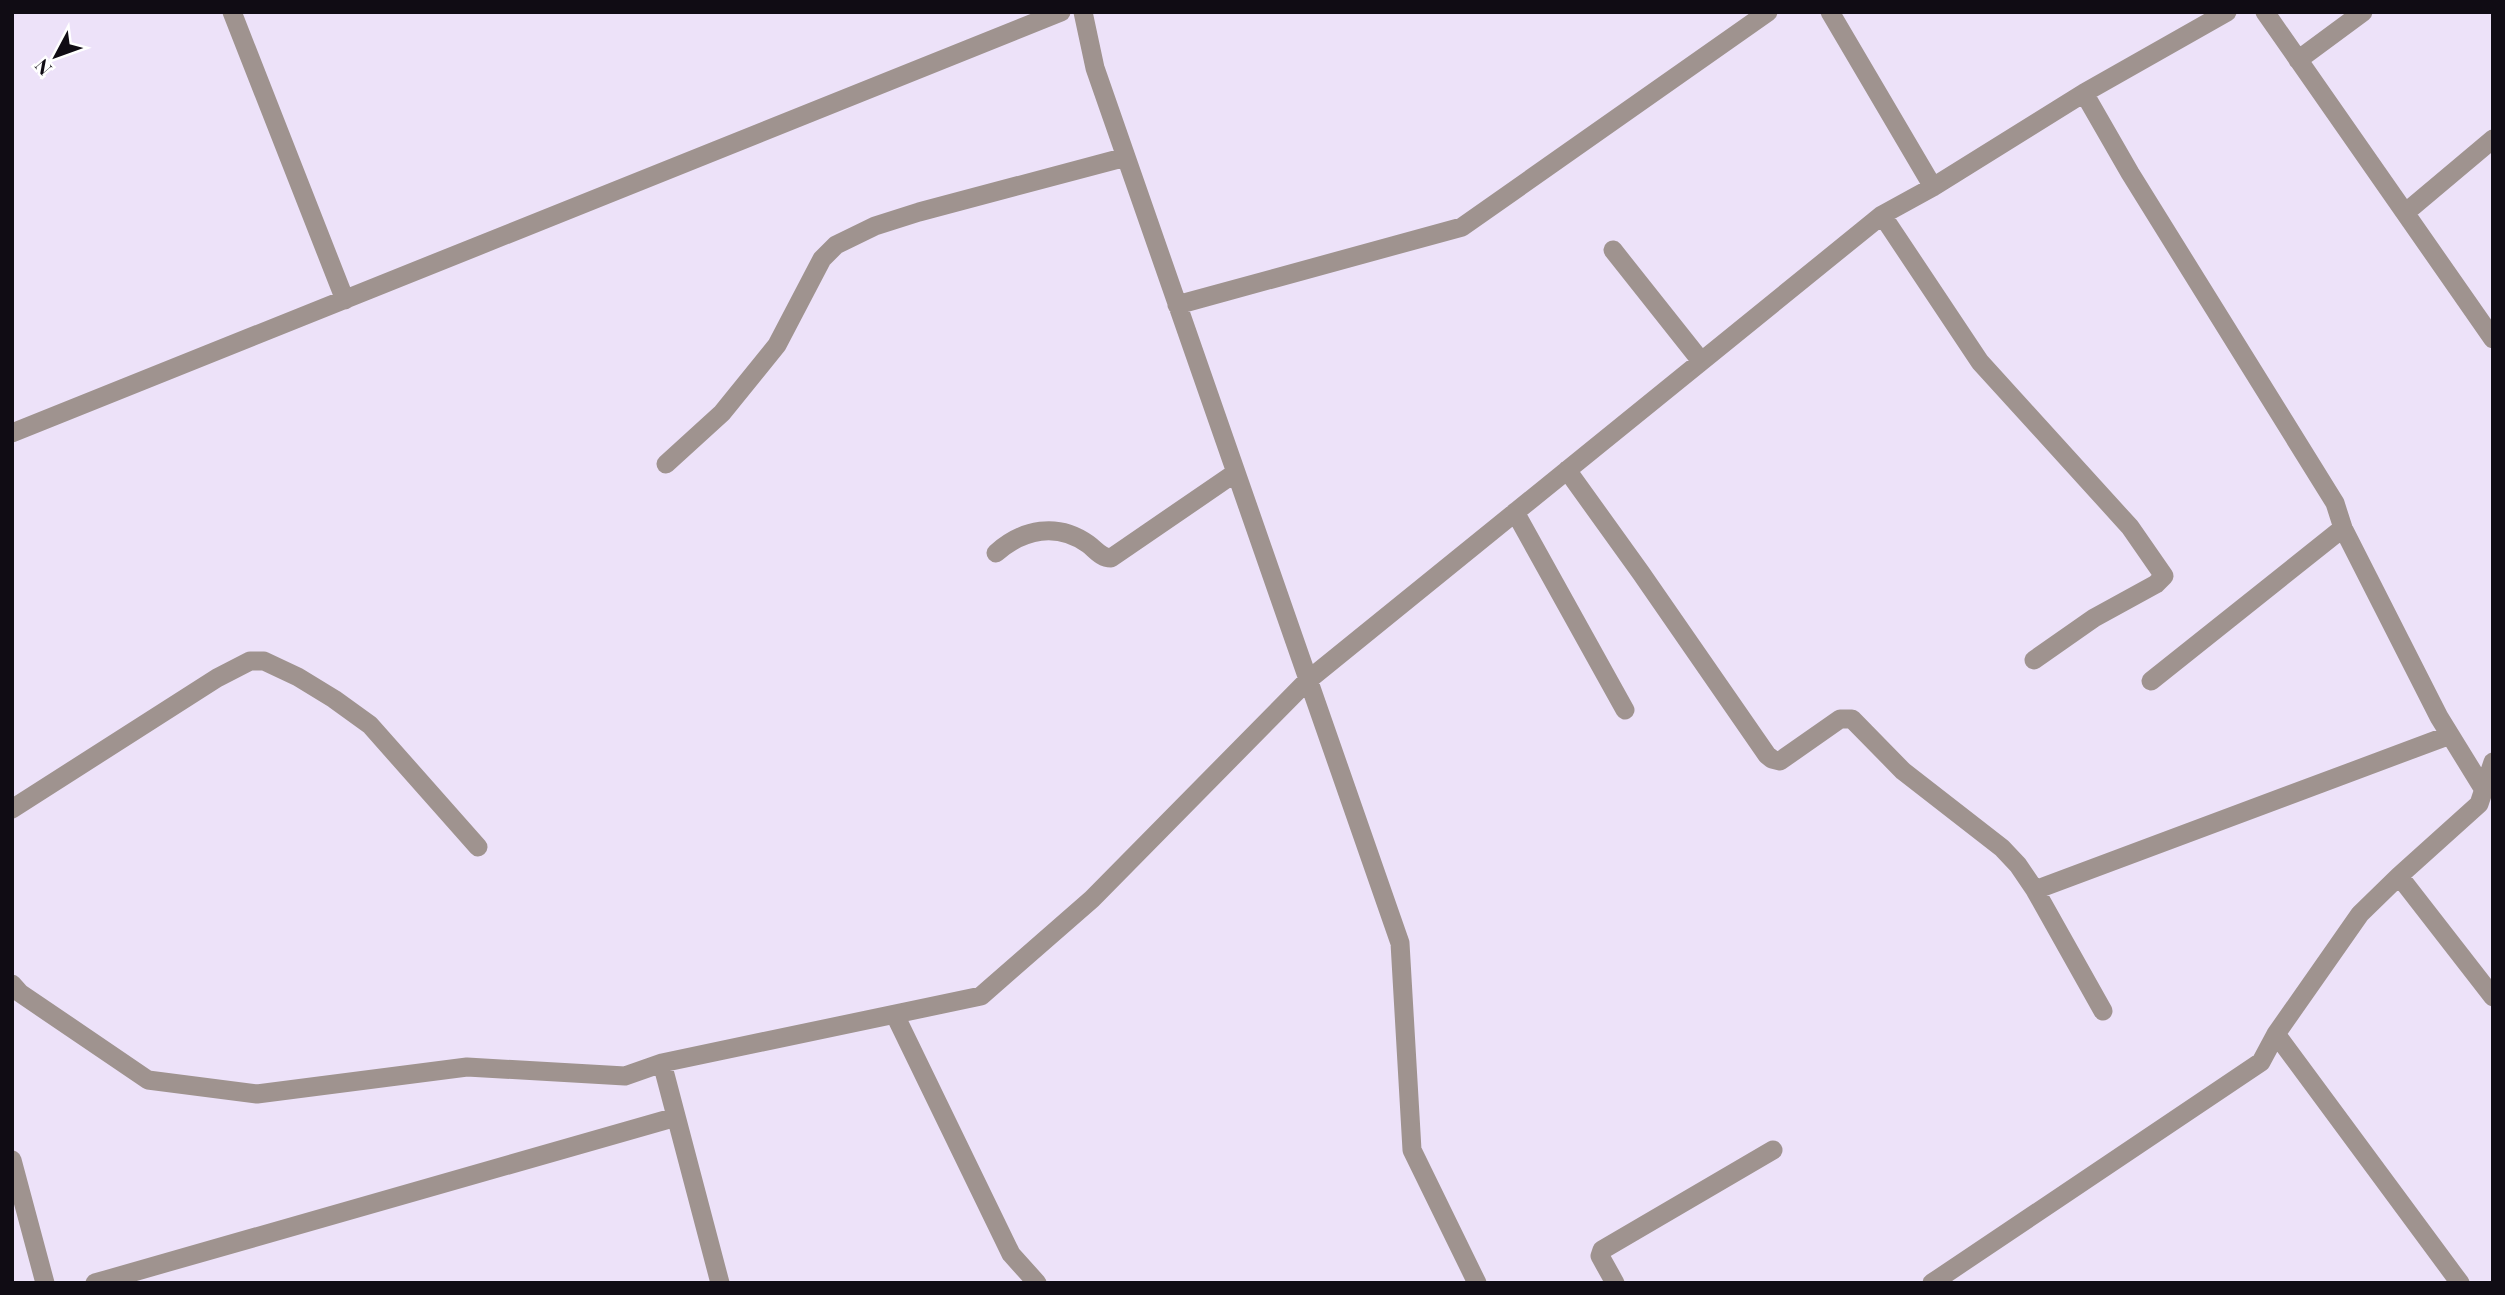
<svg xmlns="http://www.w3.org/2000/svg" width="2505" height="1295" viewBox="0 0 2505 1295" font-family="'Playfair Display',serif">
	<style>
		.lines { fill: none; stroke-linecap: round; stroke-linejoin: round }
		.minor { stroke: #9f938f; stroke-width: 19 }
	</style>
	<rect width="100%" height="100%" fill="#ede2f9"/>
	<g class="lines">
		<path class="minor" d="M 232,12 L 345,300
			M 1083,12 L 1095,68 L 1400,943 L 1412,1150 L 1477,1283
			M 1830,12 L 1933,187
			M 2265,12 L 2493,339
			M 2298,60 L 2363,12
			M 2084,93 L 2130,173 L 2335,503 L 2343,528 L 2439,717 L 2484,790
			M 2405,213 L 2493,139
			M 1882,215 L 1980,362 L 2130,527 L 2164,576 L 2156,584 L 2094,618 L 2034,660
			M 1613,250 L 1701,361
			M 1177,305 L 1462,227 L 1768,12
			M 12,433 L 1061,12
			M 666,464 L 722,413 L 777,345 L 822,259 L 836,245 L 875,226 L 919,212 L 1126,157
			M 1567,470 L 1641,573 L 1767,755 L 1772,759 L 1780,761 L 1840,719 L 1852,719 L 1903,771 L 2002,848 L 2018,865 L 2035,890 L 2103,1011
			M 1515,512 L 1625,710
			M 996,553 C 1023,529 1057,522 1088,544 C 1095,549 1101,558 1111,558 L 1235,473
			M 2151,681 L 2343,528
			M 12,809 L 217,678 L 250,661 L 264,661 L 298,677 L 334,699 L 370,725 L 478,847
			M 2399,876 L 2479,804 L 2493,762
			M 2035,890 L 2450,735
			M 12,984 L 20,993 L 148,1080 L 257,1094 L 467,1067 L 625,1076 L 662,1063 L 981,996 L 1092,899 L 1307,681 L 1882,215 L 1933,187 L 2084,93 L 2227,12
			M 895,1015 L 1011,1254 L 1037,1283
			M 2276,1034 L 2460,1283
			M 662,1063 L 720,1283
			M 12,1160 L 45,1283
			M 95,1283 L 676,1117
			M 1615,1283 L 1600,1256 L 1602,1250 L 1773,1150
			M 1932,1283 L 2261,1062 L 2276,1034 L 2360,914 L 2399,876 L 2493,997"/>
	</g>
	<rect width="2505" height="1295" fill="none" stroke="#100c14" stroke-width="28"/>
	<g transform="translate(56 56) rotate(229)" stroke="#ffffff" stroke-width="5" paint-order="stroke">
	<path d="M0-5L12 26L0 18L-12 26Z" fill="#100c14"/>
	<text y="-10" font-size="19" font-weight="bold" text-anchor="middle" fill="#100c14">N</text>
	</g>
</svg>
